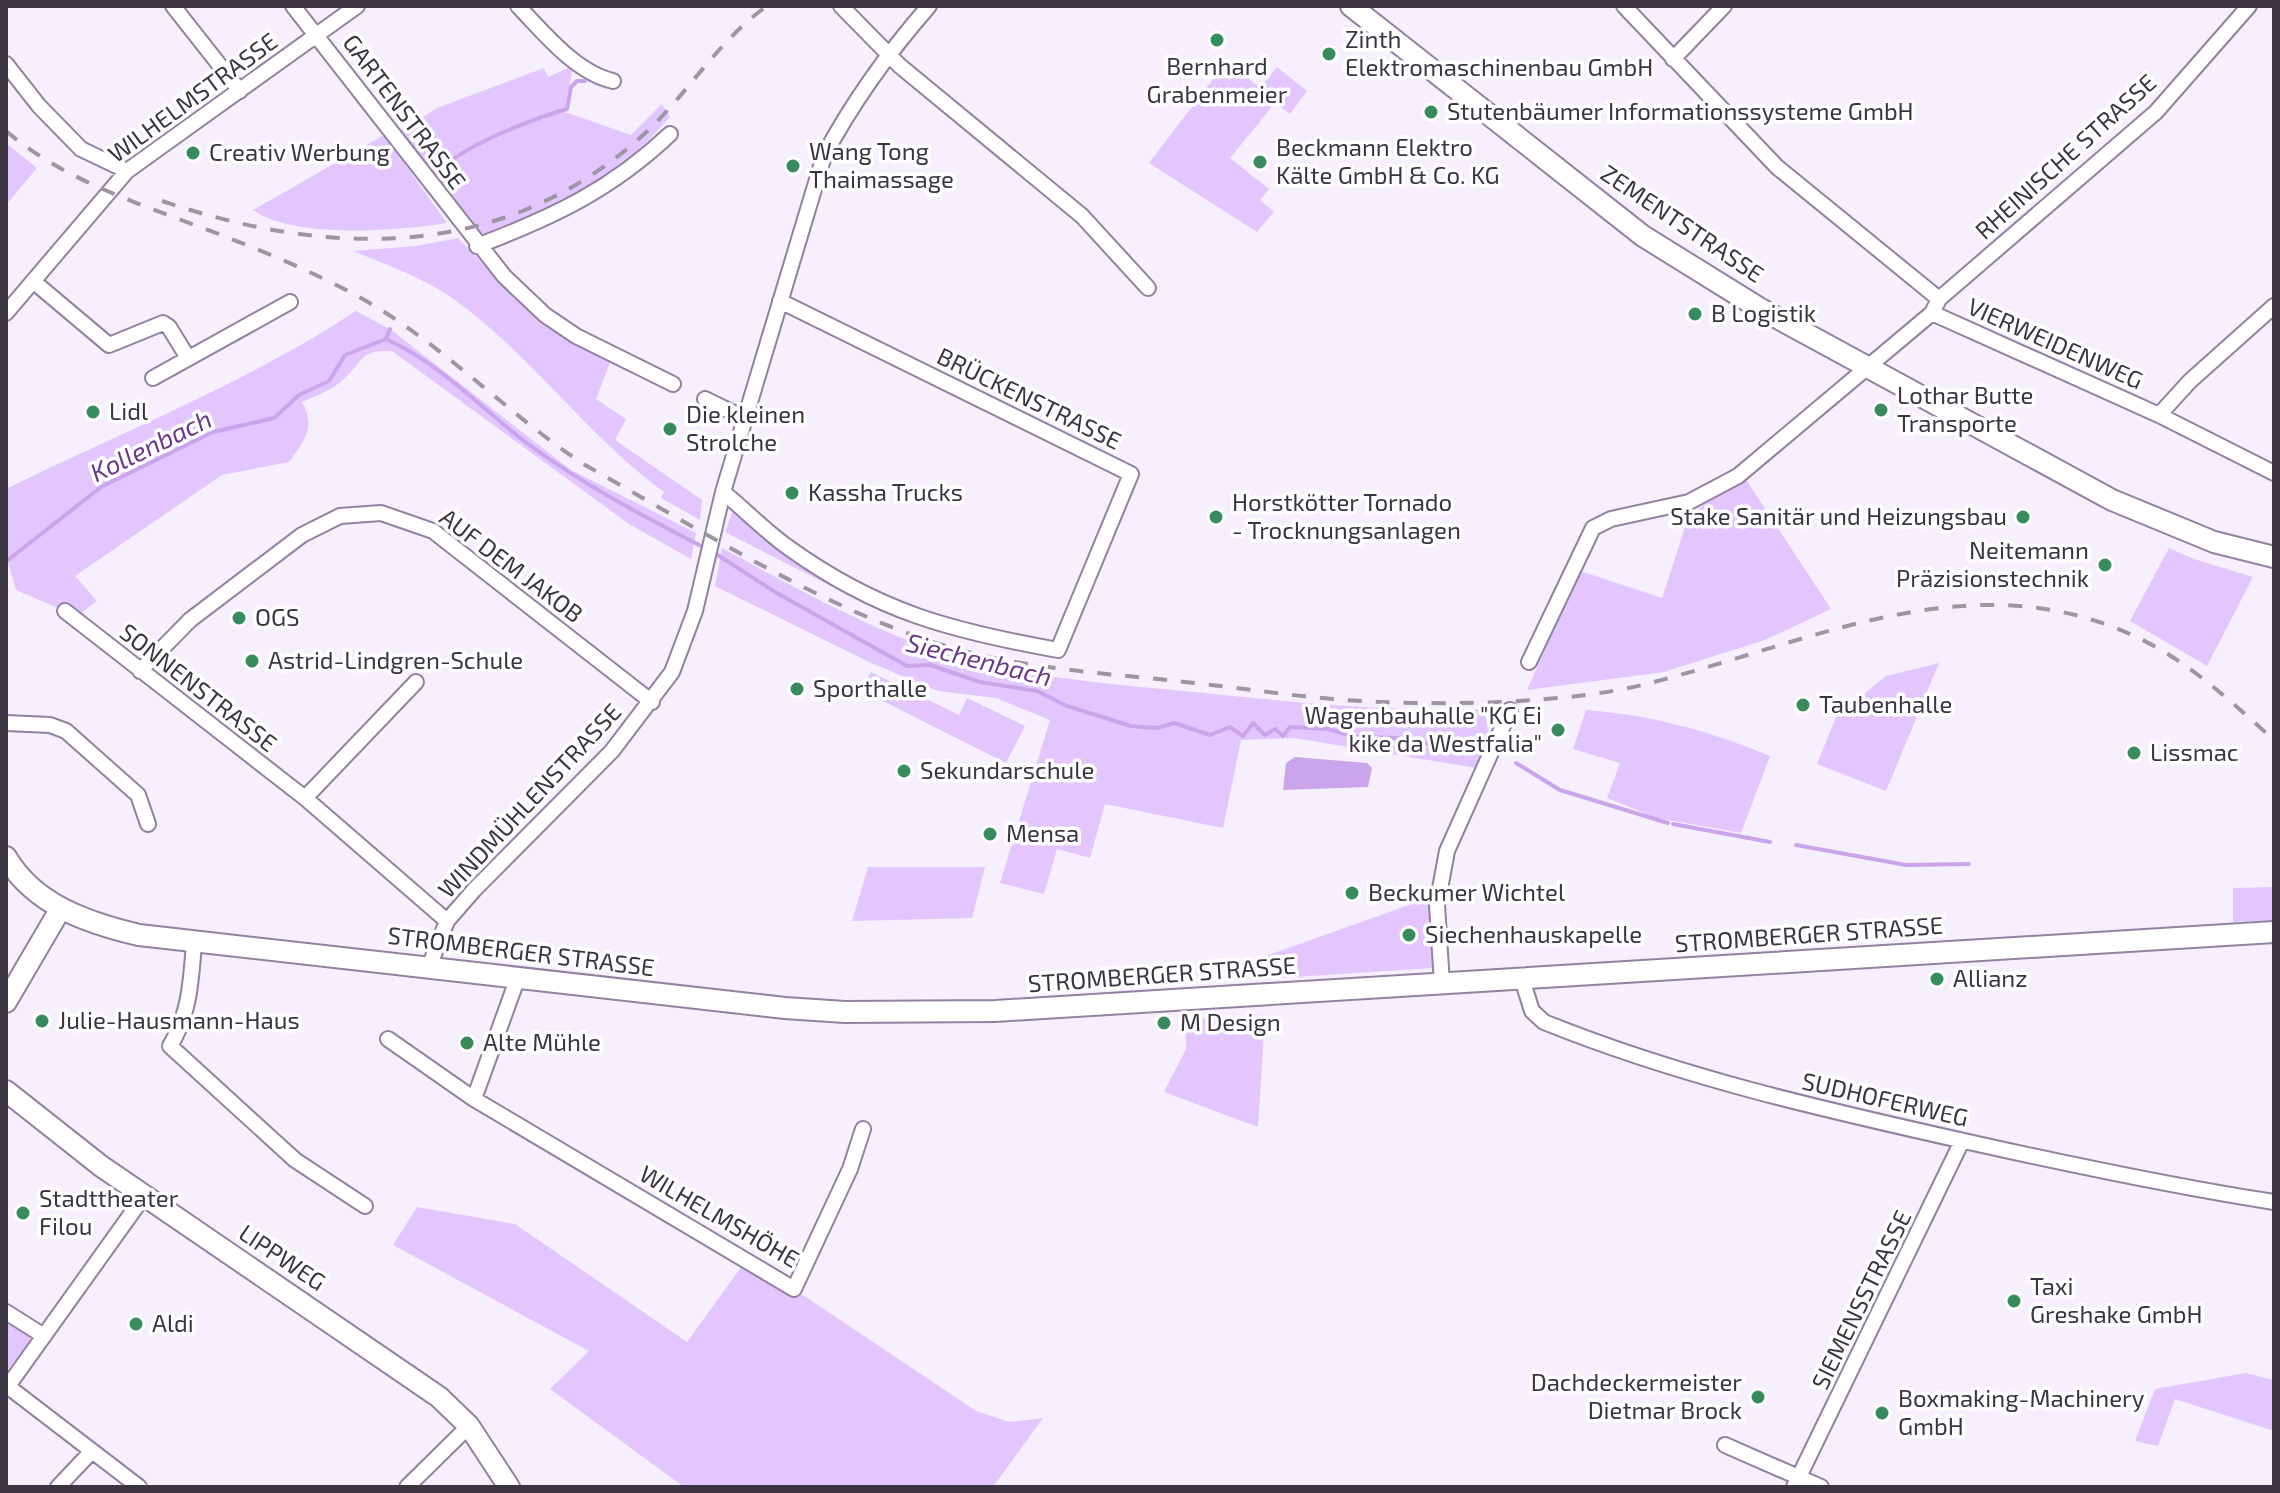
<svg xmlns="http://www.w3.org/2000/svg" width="2280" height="1493" viewBox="0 0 2280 1493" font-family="'Exo 2',sans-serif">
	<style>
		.green { fill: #e4c6ff }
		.water { fill: #cba5ec }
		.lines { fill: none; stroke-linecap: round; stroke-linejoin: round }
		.stream { stroke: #cba5ec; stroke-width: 4 }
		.street-casing { stroke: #9282a0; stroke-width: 18 }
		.secondary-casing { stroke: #9282a0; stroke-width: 24 }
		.street { stroke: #fff; stroke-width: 14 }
		.secondary { stroke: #fff; stroke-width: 20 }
		.rail { stroke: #9c95a3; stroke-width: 4; stroke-dasharray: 14 14; stroke-linecap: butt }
		.poi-dot { fill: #388b5d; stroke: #fff; stroke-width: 3 }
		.labels { text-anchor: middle; stroke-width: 7; stroke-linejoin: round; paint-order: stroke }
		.poi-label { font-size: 24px; fill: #3b3441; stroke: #fff; text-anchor: start }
		.street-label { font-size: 24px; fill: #3b3441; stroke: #fff }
		.water-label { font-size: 26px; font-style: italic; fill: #69398c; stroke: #fff }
	</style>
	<rect width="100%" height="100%" fill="#f6effd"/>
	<path class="green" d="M 1227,61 L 1260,88 L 1277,67 L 1307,91 L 1290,114 L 1275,103 L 1230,158 L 1269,189 L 1260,200 L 1274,212 L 1257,232 L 1149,163 Z
		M 573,66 L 565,112 L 631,135 L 662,104 L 670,117 C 653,135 637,154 617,169 C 591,189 504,243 473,232 L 400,131 L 437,108 L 544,68 L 548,77 Z
		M 384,135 L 447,223 C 399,231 294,239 253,210 Z
		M 6,143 L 37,168 L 6,205 Z
		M 458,238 L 537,319 L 611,360 L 596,399 L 626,419 L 615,440 L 702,500 L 700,520 L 661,498 L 664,492 C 586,435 531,354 452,298 C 422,277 387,265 353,251 L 416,246 Z
		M 356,311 L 390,329 L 571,470 L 696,533 L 691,559 L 629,524 L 392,351 C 361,350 365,358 346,377 C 333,390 318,395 302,402 C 316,427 305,440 289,462 L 222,475 L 75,576 L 97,601 L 77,616 L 16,590 L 6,555 L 6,489 C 125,430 245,384 356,311 Z
		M 1745,478 L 1831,609 L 1765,640 L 1664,672 L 1527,690 L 1580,571 L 1662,598 L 1689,515 Z
		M 733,510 L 917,622 L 862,602 L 725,532 Z
		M 722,548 C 794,587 868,629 947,654 C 1027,678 1111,684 1193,692 C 1291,702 1386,712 1484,709 L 1492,747 L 1477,768 L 1294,738 L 1241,740 L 1223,828 L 1105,804 L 1090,858 L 1057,849 L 1044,894 L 1000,883 L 1050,720 L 996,698 L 938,691 L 869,662 L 715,586 Z
		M 2169,548 L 2194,559 L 2253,577 L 2207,666 L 2130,621 Z
		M 1939,663 L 1886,791 L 1817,764 L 1836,717 L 1886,676 Z
		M 871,672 L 959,715 L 967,698 L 1025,726 L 1006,763 L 861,690 Z
		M 1586,710 C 1652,715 1710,731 1770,756 L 1741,833 L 1657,818 L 1607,798 L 1620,763 L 1573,749 Z
		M 868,867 L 985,867 L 972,918 L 852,921 Z
		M 2274,887 L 2274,920 L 2233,922 L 2233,888 Z
		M 1434,896 L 1432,968 L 1251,980 L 1266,956 Z
		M 1265,1015 L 1258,1127 L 1164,1092 L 1186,1049 L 1186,1020 Z
		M 417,1207 L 515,1224 L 687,1342 L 742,1266 L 794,1289 L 976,1411 L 1009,1422 L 1043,1418 L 993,1487 L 684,1487 L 550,1389 L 589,1351 L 393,1245 Z
		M 6,1320 L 27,1330 L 31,1339 L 6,1372 Z
		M 2246,1373 L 2274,1380 L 2274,1431 L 2175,1399 L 2158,1446 L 2135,1441 L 2155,1389 Z"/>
	<path class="water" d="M 1295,757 L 1367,763 L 1372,768 L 1368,787 L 1283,790 L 1286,763 Z"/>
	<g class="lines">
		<path class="stream" d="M 437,175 C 454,148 536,118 567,109 L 571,87 L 577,81 L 585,81
			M 386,339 C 439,363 479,406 524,441 C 580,483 643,516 705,548
			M 713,552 L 775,592 L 907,666 L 930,665 L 980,682 L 1037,691 L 1067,706 L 1131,726 L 1157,728 L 1174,723 L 1210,735 L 1230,727 L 1243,736 L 1253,723 L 1265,735 L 1275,729 L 1283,736 L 1290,727 L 1328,729 L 1356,737 L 1397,738 L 1479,753
			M 8,560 L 101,487 L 213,432 L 274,418 L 299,395 L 329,381 L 345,355 L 386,339 L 390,329
			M 1516,763 L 1560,790 L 1668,823
			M 1673,824 L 1770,842
			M 1796,845 L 1906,865 L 1969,864"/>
		<g class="street-casing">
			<path id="street" d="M 173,6 L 240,91
				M 293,6 L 504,276 L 545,315 L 576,336 L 673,384
				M 518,6 C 543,32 576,73 613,81
				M 841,6 L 900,66 L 1082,216 L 1148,288
				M 1624,6 L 1777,167 L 1939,299
				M 1673,59 L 1724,6
				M 6,64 L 39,106 L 81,149 L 127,171
				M 477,246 C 553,217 611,190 670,134
				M 33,281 L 109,345 L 163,323 L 169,327 L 188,358
				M 6,313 L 127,171 L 357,6
				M 1932,313 L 2159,415 L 2274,473
				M 153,378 L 290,302
				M 705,399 L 746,419
				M 2159,415 L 2190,381 L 2274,306
				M 723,492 C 745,510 766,532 789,548 C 878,612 952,631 1058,650 L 1131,474 L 780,301
				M 65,611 L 305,798 L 447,921
				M 1529,662 L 1593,528 L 1611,519 L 1689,502 L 1738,476 L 1932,313 L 1939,299 L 2156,112 L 2249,6
				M 140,671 L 190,620 L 302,535 L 340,516 L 381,513 L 433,531 L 652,702
				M 6,723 L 50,725 L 66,731 L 138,795 L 148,824
				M 305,798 L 416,682
				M 194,943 C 191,980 190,1013 170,1046 L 295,1160 L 365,1206
				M 429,967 L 447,921 L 474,890 L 612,751 L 672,672 L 695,611 L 723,492 L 824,156 C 853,101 888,53 929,6
				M 1522,979 L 1532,1011 L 1544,1022 C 1680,1077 1821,1109 1964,1141 C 2067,1164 2170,1186 2274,1202
				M 1442,984 L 1437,905 L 1447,851 L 1510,710
				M 388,1039 L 474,1099 L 794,1289 L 850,1169 L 863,1129
				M 474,1099 L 518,977
				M 6,1312 L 44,1336
				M 6,1385 L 139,1487
				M 8,1386 L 144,1196
				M 1725,1445 L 1821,1487
				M 58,1487 L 92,1451
				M 407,1487 L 469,1426
				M 1794,1487 L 1962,1141"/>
		</g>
		<g class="secondary-casing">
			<path id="secondary" d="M 1351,6 L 1643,236 L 1759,308 L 2112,500 L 2214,542 L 2274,557
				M 6,857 C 34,905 88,923 139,935 L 785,1008 L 845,1012 L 995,1011 L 2274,932
				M 6,1002 L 61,908
				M 6,1091 L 101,1166 L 439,1397 L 469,1426 L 509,1487"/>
		</g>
		<use href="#street" class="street"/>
		<use href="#secondary" class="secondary"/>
		<path class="rail" d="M 6,131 C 58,175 120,197 184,221 C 243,243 305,267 361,298 C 443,344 507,414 585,465 C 696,527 825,610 946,646 C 1023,669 1106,673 1185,682 C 1251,689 1316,700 1382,702 C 1460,705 1566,703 1642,685 C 1814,643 1982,552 2154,646 C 2199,671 2236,706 2274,740
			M 162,201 C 331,258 502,261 641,137 C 686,97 717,41 767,6"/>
	</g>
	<g class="poi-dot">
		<circle cx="1217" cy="40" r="8"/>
		<circle cx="1329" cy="54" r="8"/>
		<circle cx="1431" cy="112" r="8"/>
		<circle cx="193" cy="153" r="8"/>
		<circle cx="1260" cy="162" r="8"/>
		<circle cx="793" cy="166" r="8"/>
		<circle cx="1695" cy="314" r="8"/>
		<circle cx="1881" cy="410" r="8"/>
		<circle cx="93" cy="412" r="8"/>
		<circle cx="670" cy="429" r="8"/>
		<circle cx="792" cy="493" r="8"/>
		<circle cx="1216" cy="517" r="8"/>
		<circle cx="2023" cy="517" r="8"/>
		<circle cx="2105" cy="565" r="8"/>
		<circle cx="239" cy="618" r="8"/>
		<circle cx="252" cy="661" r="8"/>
		<circle cx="797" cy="689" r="8"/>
		<circle cx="1803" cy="705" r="8"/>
		<circle cx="1558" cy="730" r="8"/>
		<circle cx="2134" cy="753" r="8"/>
		<circle cx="904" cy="771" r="8"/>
		<circle cx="990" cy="834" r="8"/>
		<circle cx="1352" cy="893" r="8"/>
		<circle cx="1409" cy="935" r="8"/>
		<circle cx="1937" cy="979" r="8"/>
		<circle cx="42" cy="1021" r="8"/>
		<circle cx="1164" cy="1023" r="8"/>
		<circle cx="467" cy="1043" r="8"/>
		<circle cx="23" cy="1213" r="8"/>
		<circle cx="2014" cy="1301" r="8"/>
		<circle cx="136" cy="1324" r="8"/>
		<circle cx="1758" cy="1397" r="8"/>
		<circle cx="1882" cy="1413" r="8"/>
	</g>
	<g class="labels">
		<g class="poi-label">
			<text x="1345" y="48">Zinth<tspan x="1345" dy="28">Elektromaschinenbau GmbH</tspan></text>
			<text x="1217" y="75" text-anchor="middle">Bernhard<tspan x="1217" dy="28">Grabenmeier</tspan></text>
			<text x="1447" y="120">Stutenbäumer Informationssysteme GmbH</text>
			<text x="1276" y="156">Beckmann Elektro<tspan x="1276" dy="28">Kälte GmbH &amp; Co. KG</tspan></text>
			<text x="809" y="160">Wang Tong<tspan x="809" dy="28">Thaimassage</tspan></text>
			<text x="209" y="161">Creativ Werbung</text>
			<text x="1711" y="322">B Logistik</text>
			<text x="1897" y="404">Lothar Butte<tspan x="1897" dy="28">Transporte</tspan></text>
			<text x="109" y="420">Lidl</text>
			<text x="686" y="423">Die kleinen<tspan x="686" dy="28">Strolche</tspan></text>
			<text x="808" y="501">Kassha Trucks</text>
			<text x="1232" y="511">Horstkötter Tornado<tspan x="1232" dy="28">- Trocknungsanlagen</tspan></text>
			<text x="2007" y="525" text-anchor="end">Stake Sanitär und Heizungsbau</text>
			<text x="2089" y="559" text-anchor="end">Neitemann<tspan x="2089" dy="28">Präzisionstechnik</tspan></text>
			<text x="255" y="626">OGS</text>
			<text x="268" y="669">Astrid-Lindgren-Schule</text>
			<text x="813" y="697">Sporthalle</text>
			<text x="1819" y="713">Taubenhalle</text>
			<text x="1542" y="724" text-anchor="end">Wagenbauhalle "KG Ei<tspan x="1542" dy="28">kike da Westfalia"</tspan></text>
			<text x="2150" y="761">Lissmac</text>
			<text x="920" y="779">Sekundarschule</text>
			<text x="1006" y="842">Mensa</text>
			<text x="1368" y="901">Beckumer Wichtel</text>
			<text x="1425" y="943">Siechenhauskapelle</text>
			<text x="1953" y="987">Allianz</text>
			<text x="58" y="1029">Julie-Hausmann-Haus</text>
			<text x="1180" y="1031">M Design</text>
			<text x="483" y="1051">Alte Mühle</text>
			<text x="39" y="1207">Stadttheater<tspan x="39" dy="28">Filou</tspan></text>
			<text x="2030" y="1295">Taxi<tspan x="2030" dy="28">Greshake GmbH</tspan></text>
			<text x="152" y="1332">Aldi</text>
			<text x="1742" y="1391" text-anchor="end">Dachdeckermeister<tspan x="1742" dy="28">Dietmar Brock</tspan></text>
			<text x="1898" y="1407">Boxmaking-Machinery<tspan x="1898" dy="28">GmbH</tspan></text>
		</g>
		<g class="street-label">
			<text transform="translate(193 98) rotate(-36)" y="8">WILHELMSTRASSE</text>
			<text transform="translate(404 112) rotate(53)" y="8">GARTENSTRASSE</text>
			<text transform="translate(2066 157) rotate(-42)" y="8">RHEINISCHE STRASSE</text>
			<text transform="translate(1682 224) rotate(34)" y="8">ZEMENTSTRASSE</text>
			<text transform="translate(2055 344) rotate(24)" y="8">VIERWEIDENWEG</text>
			<text transform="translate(1029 399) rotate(26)" y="8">BRÜCKENSTRASSE</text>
			<text transform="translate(511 566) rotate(37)" y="8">AUF DEM JAKOB</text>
			<text transform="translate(198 688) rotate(38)" y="8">SONNENSTRASSE</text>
			<text transform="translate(530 801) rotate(-47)" y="8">WINDMÜHLENSTRASSE</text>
			<text transform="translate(1809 935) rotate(-4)" y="8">STROMBERGER STRASSE</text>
			<text transform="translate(521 952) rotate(7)" y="8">STROMBERGER STRASSE</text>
			<text transform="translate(1162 975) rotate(-4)" y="8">STROMBERGER STRASSE</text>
			<text transform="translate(1885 1100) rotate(13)" y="8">SUDHOFERWEG</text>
			<text transform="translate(719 1217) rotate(30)" y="8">WILHELMSHÖHE</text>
			<text transform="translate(282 1258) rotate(34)" y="8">LIPPWEG</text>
			<text transform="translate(1862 1300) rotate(-64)" y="8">SIEMENSSTRASSE</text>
		</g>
		<g class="water-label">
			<text transform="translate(151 446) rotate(-26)" y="9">Kollenbach</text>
			<text transform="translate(979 660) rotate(14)" y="9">Siechenbach</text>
		</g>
	</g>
	<rect width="2280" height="1493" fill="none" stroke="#3b3441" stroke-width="16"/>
</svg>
